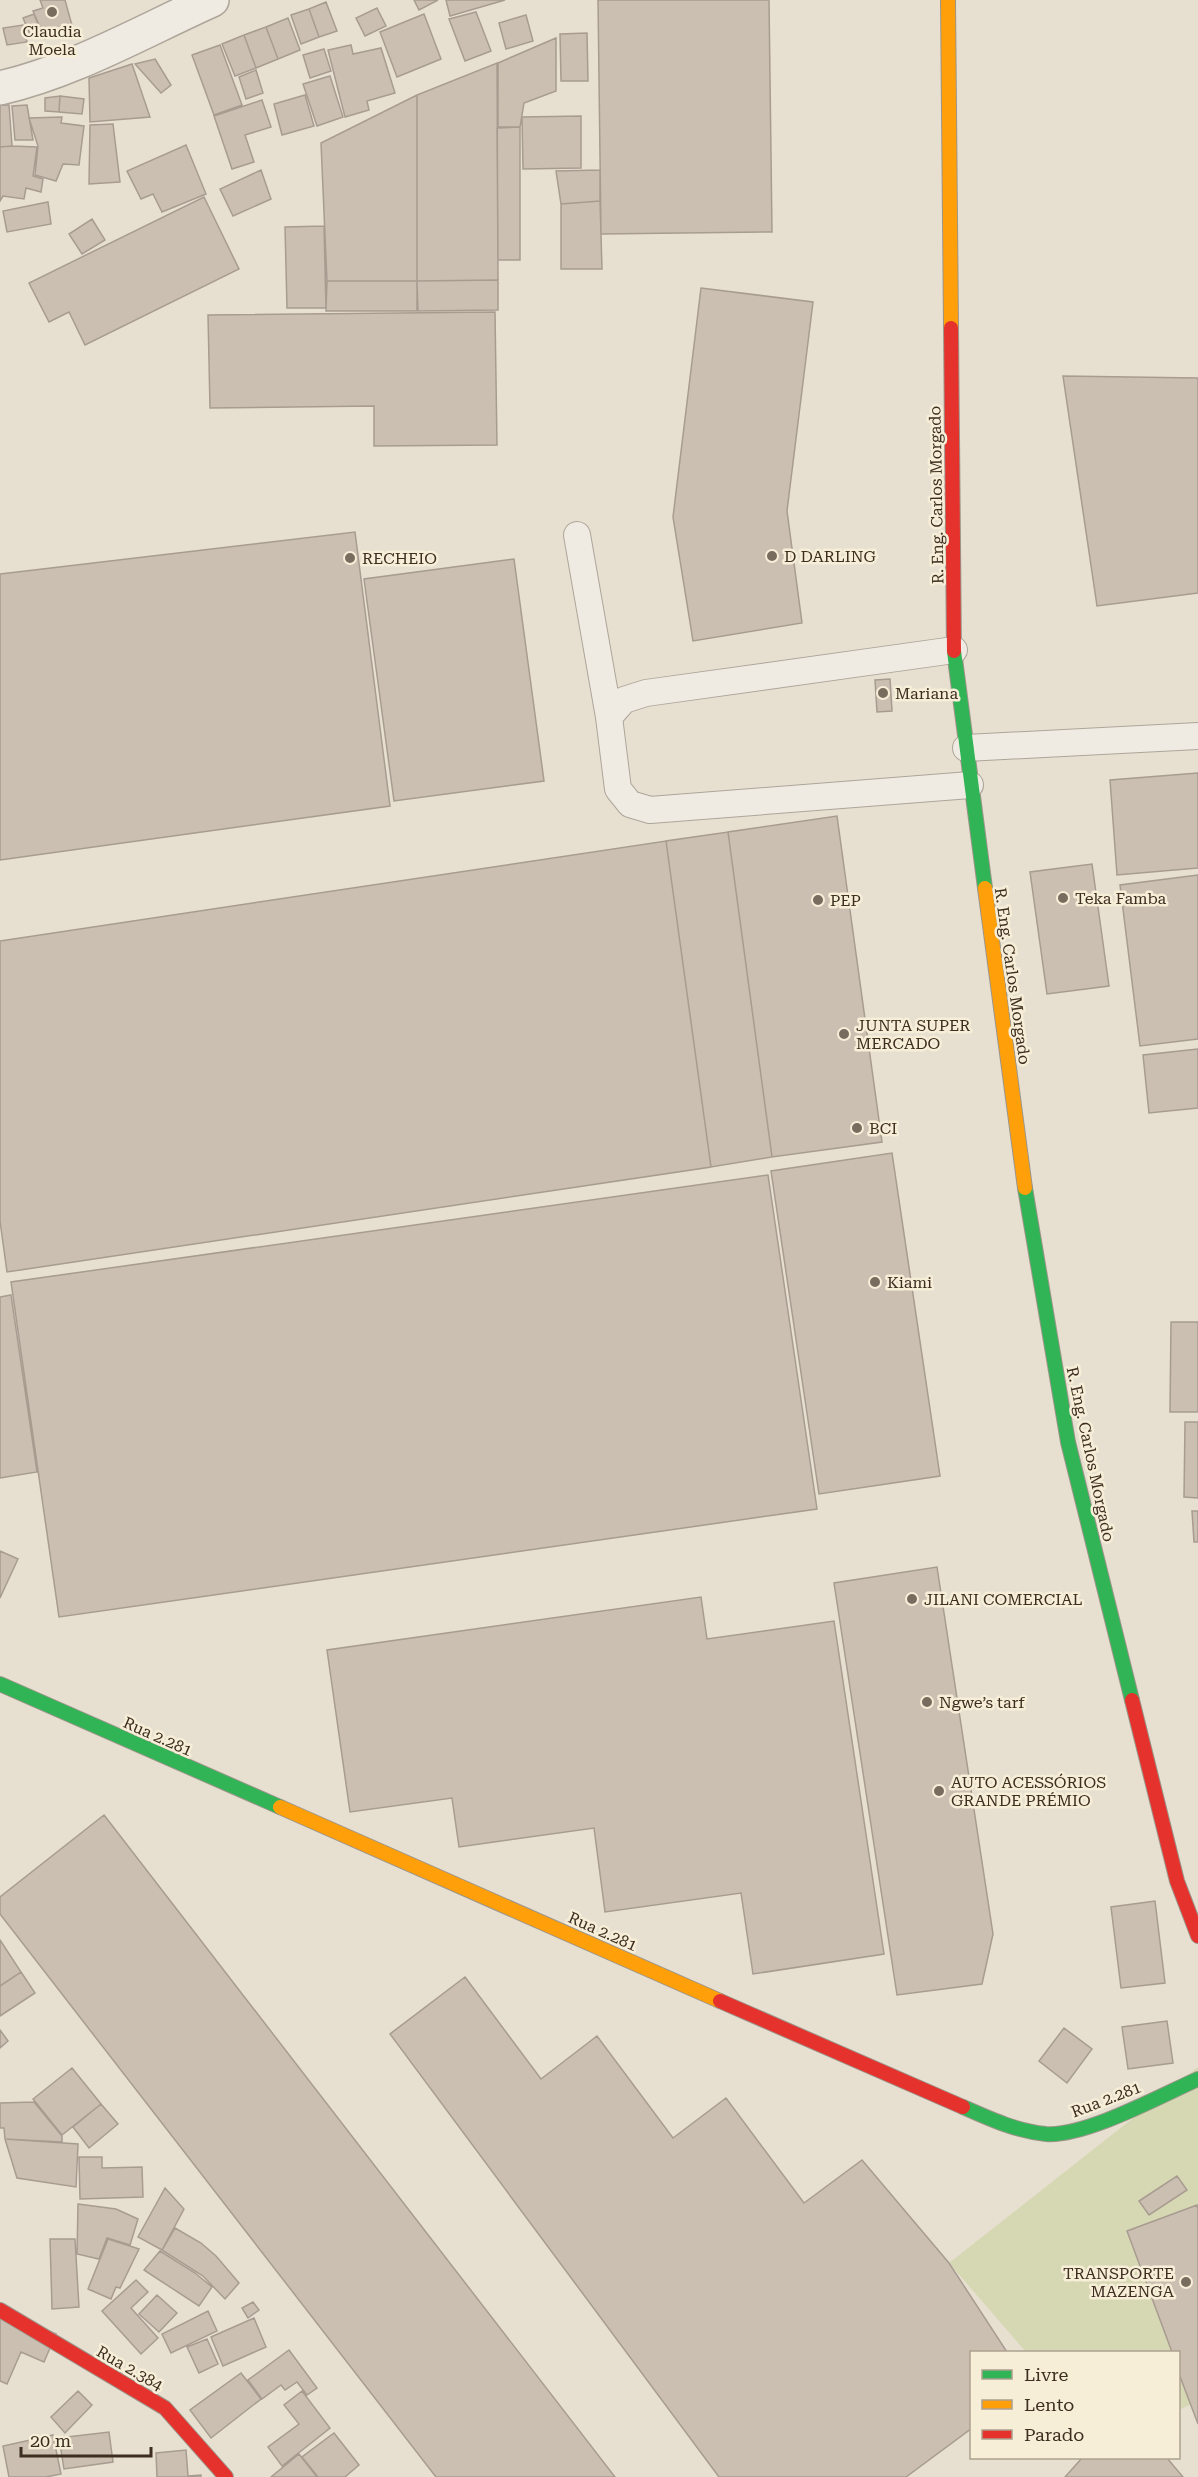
<svg xmlns="http://www.w3.org/2000/svg" width="1198" height="2477" viewBox="0 0 1198 2477" font-family="'Roboto Serif',serif">
	<style>
		.green { fill: #d6d7b3 }
		.building { fill: #cbbfb2; stroke: #a89c90; stroke-width: 1.5 }
		.lines { fill: none; stroke-linecap: round; stroke-linejoin: round }
		.lane-casing { stroke: #ada599; stroke-width: 28 }
		.street-casing { stroke: #ada599; stroke-width: 36 }
		.fast-casing { stroke: #9c958a; stroke-width: 16 }
		.slow-casing { stroke: #9c958a; stroke-width: 16 }
		.jam-casing { stroke: #9c958a; stroke-width: 16 }
		.lane { stroke: #efebe3; stroke-width: 26 }
		.street { stroke: #efebe3; stroke-width: 33 }
		.fast { stroke: #30b455; stroke-width: 14 }
		.slow { stroke: #ff9f0a; stroke-width: 14 }
		.jam { stroke: #e5322d; stroke-width: 14 }
		.poi-dot { fill: #786c5e; stroke: #f7eed8; stroke-width: 2 }
		.labels { text-anchor: middle; stroke-width: 5; stroke-linejoin: round; paint-order: stroke }
		.poi-label { font-size: 16px; fill: #3d2e20; stroke: #f7eed8; text-anchor: start }
		.street-label { font-size: 16px; fill: #3d2e20; stroke: #f7eed8 }
	</style>
	<rect width="100%" height="100%" fill="#e7e0d1"/>
	<path class="green" d="M 1198,2067 L 1198,2401 L 1179,2410 L 1178,2352 L 1026,2352 L 949,2263 Z"/>
	<path class="building" d="M 40,0 L 65,0 L 73,29 L 45,39 L 33,11 L 43,8 Z
		M 414,0 L 438,0 L 419,10 Z
		M 446,0 L 505,0 L 450,16 Z
		M 598,0 L 769,0 L 772,232 L 601,234 Z
		M 326,2 L 337,31 L 319,37 L 309,9 Z
		M 377,8 L 386,26 L 365,36 L 356,18 Z
		M 309,9 L 319,37 L 301,44 L 291,15 Z
		M 476,12 L 491,51 L 465,61 L 449,19 Z
		M 34,14 L 41,32 L 31,37 L 23,18 Z
		M 424,14 L 441,59 L 397,77 L 380,32 Z
		M 526,15 L 533,41 L 506,49 L 499,23 Z
		M 288,18 L 300,50 L 278,59 L 266,27 Z
		M 23,25 L 27,42 L 7,45 L 3,28 Z
		M 266,27 L 278,59 L 256,68 L 244,35 Z
		M 587,33 L 588,81 L 561,81 L 560,34 Z
		M 244,35 L 256,68 L 235,76 L 222,44 Z
		M 556,38 L 556,91 L 524,103 L 520,127 L 498,127 L 498,63 Z
		M 220,45 L 242,105 L 214,115 L 192,55 Z
		M 351,45 L 353,54 L 381,48 L 395,93 L 367,101 L 369,110 L 345,117 L 328,50 Z
		M 324,49 L 331,71 L 310,78 L 303,55 Z
		M 155,59 L 171,85 L 161,93 L 135,64 Z
		M 497,63 L 498,280 L 417,281 L 417,95 Z
		M 132,64 L 150,117 L 90,122 L 89,78 Z
		M 256,70 L 263,93 L 246,99 L 239,77 Z
		M 330,76 L 343,117 L 317,126 L 303,84 Z
		M 305,95 L 314,126 L 282,135 L 274,104 Z
		M 417,95 L 417,281 L 327,281 L 321,143 Z
		M 60,96 L 84,99 L 82,114 L 59,112 Z
		M 60,96 L 59,112 L 45,111 L 45,98 Z
		M 262,100 L 271,127 L 245,135 L 254,162 L 232,169 L 214,116 Z
		M 0,105 L 9,105 L 12,146 L 0,147 Z
		M 27,105 L 33,140 L 15,140 L 12,106 Z
		M 581,116 L 581,168 L 523,169 L 522,117 Z
		M 62,117 L 61,123 L 84,126 L 79,165 L 63,164 L 56,181 L 35,175 L 38,146 L 29,118 Z
		M 113,124 L 120,182 L 89,184 L 90,125 Z
		M 520,127 L 520,260 L 498,260 L 497,128 Z
		M 186,145 L 206,194 L 162,212 L 153,194 L 141,199 L 127,171 Z
		M 12,146 L 37,147 L 33,176 L 43,179 L 41,192 L 26,188 L 24,199 L 3,196 L 0,201 L 0,147 Z
		M 261,170 L 271,199 L 233,216 L 220,189 Z
		M 600,170 L 600,201 L 561,204 L 556,171 Z
		M 204,197 L 239,269 L 85,345 L 69,312 L 49,322 L 29,283 Z
		M 600,201 L 602,269 L 561,269 L 561,204 Z
		M 48,202 L 51,224 L 7,232 L 3,211 Z
		M 92,219 L 105,240 L 82,254 L 69,234 Z
		M 324,226 L 326,308 L 287,308 L 285,227 Z
		M 498,280 L 498,310 L 418,311 L 417,281 Z
		M 327,281 L 417,281 L 417,311 L 326,311 Z
		M 701,288 L 813,302 L 787,511 L 802,623 L 693,641 L 673,517 Z
		M 495,312 L 497,445 L 374,446 L 374,406 L 210,408 L 208,315 Z
		M 1063,376 L 1198,378 L 1198,593 L 1097,606 Z
		M 355,532 L 390,806 L 0,860 L 0,574 Z
		M 514,559 L 544,781 L 394,801 L 364,579 Z
		M 890,679 L 892,711 L 877,712 L 875,680 Z
		M 1198,773 L 1198,868 L 1117,875 L 1110,780 Z
		M 837,816 L 882,1142 L 772,1157 L 728,832 Z
		M 728,832 L 772,1157 L 711,1167 L 666,841 Z
		M 666,841 L 711,1167 L 7,1272 L 0,1221 L 0,941 Z
		M 1092,864 L 1109,986 L 1047,994 L 1030,872 Z
		M 1198,875 L 1198,1039 L 1140,1046 L 1120,885 Z
		M 1198,1049 L 1198,1108 L 1149,1113 L 1143,1055 Z
		M 892,1153 L 940,1476 L 819,1494 L 771,1171 Z
		M 768,1175 L 817,1509 L 59,1617 L 11,1282 Z
		M 11,1295 L 37,1472 L 0,1478 L 0,1297 Z
		M 1171,1322 L 1198,1322 L 1198,1412 L 1170,1412 Z
		M 1185,1422 L 1198,1422 L 1198,1498 L 1184,1497 Z
		M 1192,1511 L 1198,1511 L 1198,1542 L 1194,1542 Z
		M 0,1551 L 18,1559 L 0,1598 Z
		M 937,1567 L 993,1934 L 982,1984 L 897,1995 L 834,1583 Z
		M 701,1597 L 707,1639 L 834,1621 L 884,1954 L 753,1974 L 741,1893 L 605,1912 L 594,1828 L 459,1847 L 452,1798 L 350,1812 L 327,1650 Z
		M 104,1815 L 615,2477 L 436,2477 L 0,1914 L 0,1897 Z
		M 1155,1901 L 1165,1983 L 1121,1988 L 1111,1907 Z
		M 0,1940 L 21,1972 L 0,1986 Z
		M 21,1972 L 35,1993 L 0,2016 L 0,1986 Z
		M 465,1977 L 541,2079 L 597,2036 L 673,2138 L 726,2098 L 804,2203 L 862,2160 L 949,2263 L 1007,2352 L 972,2352 L 972,2428 L 906,2477 L 719,2477 L 390,2034 Z
		M 1167,2021 L 1173,2063 L 1128,2069 L 1122,2027 Z
		M 1064,2028 L 1092,2049 L 1067,2083 L 1039,2061 Z
		M 0,2030 L 8,2041 L 0,2048 Z
		M 72,2068 L 101,2104 L 62,2135 L 33,2099 Z
		M 34,2102 L 62,2136 L 62,2142 L 5,2139 L 4,2128 L 0,2128 L 0,2103 Z
		M 101,2104 L 118,2124 L 89,2148 L 73,2127 Z
		M 5,2139 L 78,2144 L 76,2187 L 17,2178 Z
		M 79,2157 L 102,2157 L 102,2168 L 142,2167 L 143,2197 L 80,2199 Z
		M 1177,2176 L 1187,2190 L 1149,2215 L 1139,2201 Z
		M 165,2188 L 184,2209 L 162,2250 L 138,2237 Z
		M 78,2204 L 116,2209 L 138,2219 L 130,2245 L 107,2238 L 99,2259 L 77,2254 Z
		M 1197,2205 L 1198,2209 L 1198,2424 L 1178,2371 L 1178,2352 L 1172,2352 L 1127,2231 Z
		M 175,2228 L 201,2243 L 216,2256 L 239,2283 L 225,2299 L 203,2276 L 162,2250 Z
		M 50,2239 L 75,2239 L 79,2307 L 52,2309 Z
		M 108,2239 L 139,2249 L 120,2288 L 116,2287 L 111,2299 L 88,2289 Z
		M 160,2251 L 195,2273 L 212,2287 L 199,2306 L 144,2270 Z
		M 136,2280 L 148,2292 L 131,2308 L 158,2338 L 141,2354 L 102,2311 Z
		M 157,2295 L 177,2313 L 159,2332 L 139,2314 Z
		M 253,2302 L 259,2310 L 248,2318 L 242,2308 Z
		M 208,2311 L 217,2331 L 171,2353 L 162,2334 Z
		M 0,2312 L 56,2334 L 44,2362 L 21,2352 L 7,2384 L 0,2381 Z
		M 254,2318 L 266,2347 L 223,2366 L 211,2337 Z
		M 207,2339 L 218,2364 L 199,2373 L 187,2347 Z
		M 289,2350 L 317,2388 L 307,2395 L 297,2382 L 285,2390 L 281,2385 L 262,2399 L 248,2380 Z
		M 241,2373 L 261,2399 L 211,2438 L 190,2410 Z
		M 78,2391 L 92,2405 L 65,2433 L 51,2417 Z
		M 302,2391 L 330,2428 L 282,2466 L 268,2447 L 299,2424 L 284,2405 Z
		M 109,2432 L 113,2462 L 64,2469 L 59,2438 Z
		M 334,2433 L 359,2465 L 345,2477 L 318,2477 L 302,2457 Z
		M 53,2435 L 61,2474 L 46,2477 L 9,2477 L 3,2446 Z
		M 186,2450 L 188,2476 L 201,2475 L 201,2477 L 157,2477 L 156,2453 Z
		M 299,2454 L 317,2477 L 271,2477 Z
		M 1082,2458 L 1167,2458 L 1183,2477 L 1065,2477 Z"/>
	<g class="lines">
		<g class="lane-casing">
			<path id="lane" d="M 577,535 L 609,717 L 618,789 L 630,804 L 650,810 L 970,785
				M 609,717 L 624,700 L 646,693 L 954,650
				M 966,748 L 1198,736"/>
		</g>
		<g class="street-casing">
			<path id="street" d="M 0,88 C 74,71 143,31 212,0"/>
		</g>
		<g class="fast-casing">
			<path id="fast" d="M 954,651 L 985,888
				M 1025,1188 L 1068,1442 L 1132,1700
				M 0,1684 L 280,1807
				M 963,2107 C 990,2119 1016,2131 1046,2134 C 1085,2137 1160,2096 1198,2079"/>
		</g>
		<g class="slow-casing">
			<path id="slow" d="M 948,0 L 951,328
				M 985,888 L 1025,1188
				M 280,1807 L 720,2001"/>
		</g>
		<g class="jam-casing">
			<path id="jam" d="M 951,328 L 954,651
				M 1132,1700 L 1177,1881 L 1198,1936
				M 720,2001 L 963,2107
				M 0,2310 L 165,2408 L 226,2477"/>
		</g>
		<use href="#lane" class="lane"/>
		<use href="#street" class="street"/>
		<use href="#fast" class="fast"/>
		<use href="#slow" class="slow"/>
		<use href="#jam" class="jam"/>
	</g>
	<g class="poi-dot">
		<circle cx="52" cy="12" r="6"/>
		<circle cx="772" cy="556" r="6"/>
		<circle cx="350" cy="558" r="6"/>
		<circle cx="883" cy="693" r="6"/>
		<circle cx="1063" cy="898" r="6"/>
		<circle cx="818" cy="900" r="6"/>
		<circle cx="844" cy="1034" r="6"/>
		<circle cx="857" cy="1128" r="6"/>
		<circle cx="875" cy="1282" r="6"/>
		<circle cx="912" cy="1599" r="6"/>
		<circle cx="927" cy="1702" r="6"/>
		<circle cx="939" cy="1791" r="6"/>
		<circle cx="1186" cy="2282" r="6"/>
	</g>
	<g class="labels">
		<g class="poi-label">
			<text x="52" y="37" text-anchor="middle">Claudia<tspan x="52" dy="18">Moela</tspan></text>
			<text x="784" y="562">D DARLING</text>
			<text x="362" y="564">RECHEIO</text>
			<text x="895" y="699">Mariana</text>
			<text x="1075" y="904">Teka Famba</text>
			<text x="830" y="906">PEP</text>
			<text x="856" y="1031">JUNTA SUPER<tspan x="856" dy="18">MERCADO</tspan></text>
			<text x="869" y="1134">BCI</text>
			<text x="887" y="1288">Kiami</text>
			<text x="924" y="1605">JILANI COMERCIAL</text>
			<text x="939" y="1708">Ngwe’s tarf</text>
			<text x="951" y="1788">AUTO ACESSÓRIOS<tspan x="951" dy="18">GRANDE PRÉMIO</tspan></text>
			<text x="1174" y="2279" text-anchor="end">TRANSPORTE<tspan x="1174" dy="18">MAZENGA</tspan></text>
		</g>
		<g class="street-label">
			<text transform="translate(936 495) rotate(-91)" y="6">R. Eng. Carlos Morgado</text>
			<text transform="translate(1013 976) rotate(82)" y="6">R. Eng. Carlos Morgado</text>
			<text transform="translate(1091 1454) rotate(78)" y="6">R. Eng. Carlos Morgado</text>
			<text transform="translate(158 1736) rotate(24)" y="6">Rua 2.281</text>
			<text transform="translate(603 1931) rotate(24)" y="6">Rua 2.281</text>
			<text transform="translate(1106 2099) rotate(-21)" y="6">Rua 2.281</text>
			<text transform="translate(130 2368) rotate(30)" y="6">Rua 2.384</text>
		</g>
	</g>
	<rect x="970" y="2351" width="210" height="108" fill="#f7eed8" stroke="#ada18e" stroke-width="1.5"/>
	<rect x="982" y="2370" width="30" height="9" fill="#30b455" stroke="#ada18e" stroke-width="1.5"/>
	<text x="1024" y="2381" font-size="18" fill="#3d2e20">Livre</text>
	<rect x="982" y="2400" width="30" height="9" fill="#ff9f0a" stroke="#ada18e" stroke-width="1.5"/>
	<text x="1024" y="2411" font-size="18" fill="#3d2e20">Lento</text>
	<rect x="982" y="2430" width="30" height="9" fill="#e5322d" stroke="#ada18e" stroke-width="1.5"/>
	<text x="1024" y="2441" font-size="18" fill="#3d2e20">Parado</text>
	<path d="M21 2447v9h130v-9" fill="none" stroke="#3d2e20" stroke-width="3"/>
	<text x="30" y="2447" font-size="18" fill="#3d2e20" stroke="#f7eed8" stroke-width="4.5" paint-order="stroke">20 m</text>
</svg>
